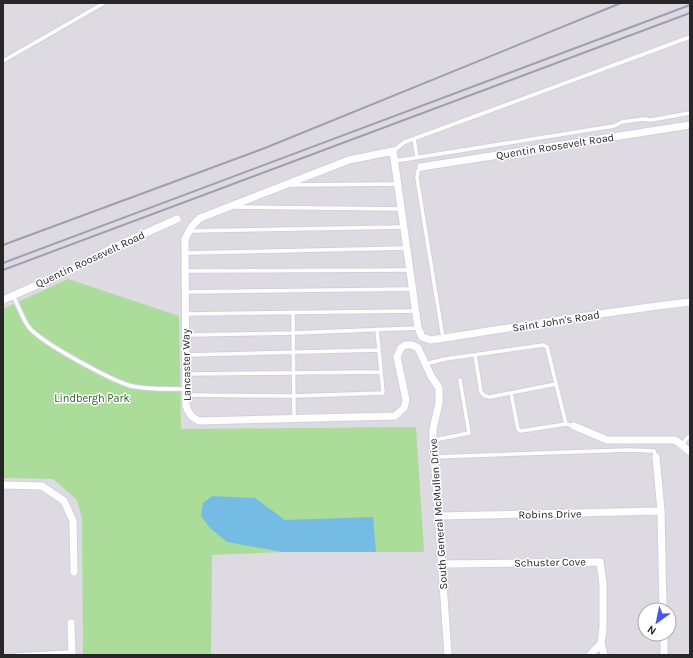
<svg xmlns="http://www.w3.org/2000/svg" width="693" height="658" viewBox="0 0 693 658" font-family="Karla,sans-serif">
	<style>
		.industrial { fill: #dddae2; fill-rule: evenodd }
		.green { fill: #abdc9a }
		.water { fill: #74bce3 }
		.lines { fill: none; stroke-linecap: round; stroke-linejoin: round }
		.service-casing { stroke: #cfd1df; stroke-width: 5.5 }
		.minor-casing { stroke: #cfd1df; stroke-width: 9 }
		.service { stroke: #fff; stroke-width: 3.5 }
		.minor { stroke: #fff; stroke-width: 7 }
		.rail { stroke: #9e9fb0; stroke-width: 2 }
		.labels { text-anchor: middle; stroke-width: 3; stroke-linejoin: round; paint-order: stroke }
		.street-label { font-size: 11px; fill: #272727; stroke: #fff }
		.park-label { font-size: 11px; fill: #265d1f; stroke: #fff }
	</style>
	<rect width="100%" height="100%" fill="#e9e4da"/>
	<path class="industrial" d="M 3,3 L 690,3 L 690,655 L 3,655 ZM 645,610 L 669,610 L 669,634 L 645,634 Z"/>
	<path class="green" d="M 68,279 L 179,316 L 181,429 L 416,427 L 424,552 L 283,552 L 212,555 L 211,655 L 83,655 L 82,519 L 77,500 L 53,479 L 3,478 L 3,309 Z"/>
	<path class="water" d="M 212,496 L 255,498 L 285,520 L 373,517 L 376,552 L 283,552 L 227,542 L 210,528 L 201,516 L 203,503 Z"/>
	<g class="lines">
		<g class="service-casing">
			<path id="service" d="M 3,61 L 104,3
				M 414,139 L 417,157
				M 393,151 L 405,142 L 690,37
				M 395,161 L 614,126 L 622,122 L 643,119 L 651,120 L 690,113
				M 421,167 L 418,171 L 417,178 L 443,338
				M 290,185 L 397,184
				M 235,207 L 401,209
				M 190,231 L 403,227
				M 185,253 L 406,248
				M 185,271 L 410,270
				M 186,292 L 413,289
				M 13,296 C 18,305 22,317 28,326 C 39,342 111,380 131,386 C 149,390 168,389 186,389
				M 293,312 L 294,418
				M 186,314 L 416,311
				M 186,335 L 293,333 L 418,328
				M 186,355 L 378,350
				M 475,355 L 481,392 L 485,396 L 490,397 L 556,384
				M 425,364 L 445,359 L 543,345 L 547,347 L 566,424 L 574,426
				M 186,374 L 380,372
				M 511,393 L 518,429 L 521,431 L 566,424
				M 186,395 L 294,396 L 383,393 L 377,329
				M 434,440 L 469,433 L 460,380
				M 682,445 L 687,438 L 690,437
				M 434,457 L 628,450 L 654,451 L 656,457
				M 17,655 L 72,652"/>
		</g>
		<g class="minor-casing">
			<path id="minor" d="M 421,167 L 690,125
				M 3,300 L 71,270 L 110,249 L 177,219
				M 574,426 L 607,440 L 674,440 L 678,442 L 690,452
				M 656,457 L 661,511 L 663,610
				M 3,485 L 42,486 L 64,501 L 73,521 L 74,572
				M 438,516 L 661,511
				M 442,564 L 600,562 L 603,584 L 603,628 L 601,643 L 604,655
				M 71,623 L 72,655
				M 664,634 L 664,655
				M 448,655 L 433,440 L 433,429 L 439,403 L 439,388 L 431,376 L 418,348 L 412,345 L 405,345 L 401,348 L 397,357 L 406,400 L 404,408 L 395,416 L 199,421 C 192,418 189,414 186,406 L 185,239 L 192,226 L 200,218 L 349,160 L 393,151 L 418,328 L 422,337 L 431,340 C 517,327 603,312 690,302
				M 590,655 L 601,643"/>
		</g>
		<use href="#service" class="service"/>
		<use href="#minor" class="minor"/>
		<path class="rail" d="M 3,245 L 265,148 L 621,3
			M 3,263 L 690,5
			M 3,270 L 690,13"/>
	</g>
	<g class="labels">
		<g class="street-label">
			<text transform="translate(555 146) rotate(-9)" y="4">Quentin Roosevelt Road</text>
			<text transform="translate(90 259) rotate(-25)" y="4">Quentin Roosevelt Road</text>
			<text transform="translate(556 321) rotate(-9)" y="4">Saint John's Road</text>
			<text transform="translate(186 365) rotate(-91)" y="4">Lancaster Way</text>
			<text transform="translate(438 514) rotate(-94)" y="4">South General McMullen Drive</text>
			<text transform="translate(550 514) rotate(-1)" y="4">Robins Drive</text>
			<text transform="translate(550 562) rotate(-1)" y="4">Schuster Cove</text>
		</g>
		<g class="park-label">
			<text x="92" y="402">Lindbergh Park</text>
		</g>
	</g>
	<rect width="693" height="658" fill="none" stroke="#272727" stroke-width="8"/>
	<g transform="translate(657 622) rotate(213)"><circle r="19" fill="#ffffff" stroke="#a9a9a9"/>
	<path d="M0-3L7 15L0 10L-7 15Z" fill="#4657ea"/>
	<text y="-6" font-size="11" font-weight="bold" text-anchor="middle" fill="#272727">N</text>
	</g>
</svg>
